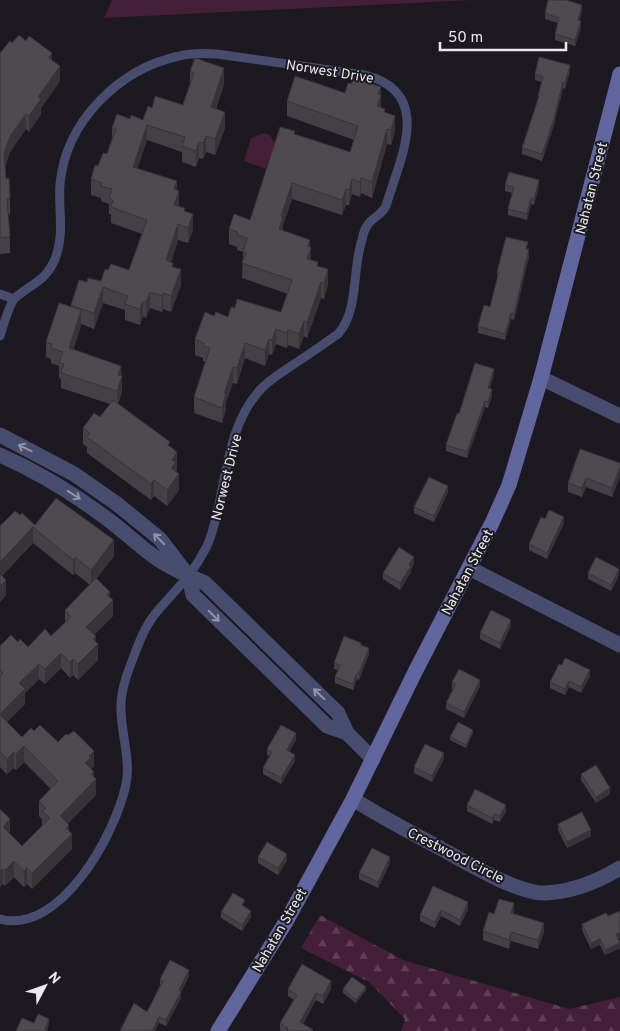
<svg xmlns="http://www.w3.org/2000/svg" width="620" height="1031" viewBox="0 0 620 1031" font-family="Overpass,sans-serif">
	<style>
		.forest { fill: url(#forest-firs) }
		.green { fill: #451e38 }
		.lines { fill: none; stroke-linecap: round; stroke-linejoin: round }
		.service { stroke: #484c6f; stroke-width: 9 }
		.minor { stroke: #484c6f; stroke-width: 15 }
		.secondary { stroke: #61669f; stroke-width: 15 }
		.wall { fill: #444045 }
		.shaded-wall { fill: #373438 }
		.building { fill: #4f4a50; stroke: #373438 }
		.oneway { stroke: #9193a8 }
		.labels { text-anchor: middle; stroke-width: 4; stroke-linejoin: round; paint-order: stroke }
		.street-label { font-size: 14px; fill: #eae9ed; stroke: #1c1a20 }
	</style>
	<defs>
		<pattern id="forest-firs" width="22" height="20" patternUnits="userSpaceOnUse" patternTransform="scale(1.25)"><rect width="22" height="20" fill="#451e38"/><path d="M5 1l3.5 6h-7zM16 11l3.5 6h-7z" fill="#603f55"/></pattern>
	</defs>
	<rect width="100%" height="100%" fill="#1c1a20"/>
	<path class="forest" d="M 320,915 L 403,960 L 569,1009 L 620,997 L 620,1031 L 401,1031 L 405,1019 L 369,982 L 301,948 Z"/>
	<path class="green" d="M 112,0 L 473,0 L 104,18 Z
		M 263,133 L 270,135 L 276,145 L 267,169 L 244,161 L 251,138 Z"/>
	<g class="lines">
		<path class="service" d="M 0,294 L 14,299
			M 0,336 C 3,327 9,304 15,298 C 31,284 46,281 55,259 C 65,234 58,209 60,184 C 66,121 119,69 179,56 C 191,53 204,53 217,54 L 365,75 C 435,93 400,158 386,206 C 382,214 376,216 370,222 C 365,227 363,234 362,240 C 352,269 359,311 338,334 C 322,345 307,356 291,366 C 281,373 269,380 261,389 C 231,420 227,469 218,509 C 215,522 212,536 206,548 C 191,577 175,590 155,614 C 144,628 138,645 132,661 C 126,676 120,693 121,709 C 121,734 131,760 126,784 C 116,833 61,935 0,919"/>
		<path class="minor" d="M 541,378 L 620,416
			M 0,435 L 74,474 L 117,504 L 160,539 L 189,577 L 193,595 L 327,726 L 347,733
			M 0,455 C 38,472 73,493 106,518 C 121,529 134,541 148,552 C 164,565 186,575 205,583 L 338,713 L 347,733 L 373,759
			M 469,568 L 620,645
			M 353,799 C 381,817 410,832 440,848 C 464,861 518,894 545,893 C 572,892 597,882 620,868"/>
		<path class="secondary" d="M 218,1031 L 287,920 L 353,799 L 415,672 L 492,523 L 509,485 L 541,378 L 620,74"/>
	</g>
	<path class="wall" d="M 582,11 L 579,21 L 581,28 L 575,46 L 555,40 L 555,34 L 558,23 L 545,19 L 545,13 Z
		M 26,41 L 52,60 L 60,81 L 41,108 L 41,114 L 29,132 L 26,129 L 10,152 L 5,167 L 6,179 L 10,198 L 10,214 L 8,214 L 10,237 L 10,253 L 0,254 L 0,53 L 12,43 Z
		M 190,71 L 224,84 L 216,109 L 225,128 L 215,155 L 206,152 L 203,159 L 199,158 L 196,167 L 182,162 L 182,152 L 147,140 L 137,168 L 177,190 L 179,206 L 185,212 L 193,230 L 188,243 L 178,240 L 171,262 L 181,285 L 171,312 L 163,309 L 162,312 L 150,308 L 146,318 L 143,316 L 140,325 L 125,320 L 125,310 L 103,303 L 94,329 L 81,324 L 73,349 L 121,366 L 122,392 L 118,404 L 170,447 L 177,468 L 176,472 L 179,490 L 167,506 L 154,496 L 151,500 L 87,453 L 87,447 L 83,444 L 83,428 L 100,417 L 110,404 L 61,388 L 61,379 L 59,378 L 59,366 L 51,363 L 51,359 L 46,357 L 46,342 L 87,282 L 101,281 L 108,270 L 129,270 L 142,234 L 111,223 L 111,214 L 109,214 L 109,204 L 101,201 L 101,198 L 91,195 L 91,179 L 98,166 L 107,154 L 112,138 L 112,128 L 130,119 L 143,120 L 152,108 L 183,105 L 190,84 Z
		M 570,71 L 565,89 L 563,88 L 553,128 L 542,161 L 522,154 L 522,148 L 538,100 L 538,96 L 541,82 L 535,80 L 535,74 Z
		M 345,93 L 381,95 L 381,107 L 385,113 L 395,131 L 391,145 L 387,144 L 372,198 L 361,193 L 360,197 L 352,194 L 349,205 L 346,205 L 342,215 L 292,199 L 283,225 L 283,230 L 310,247 L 311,260 L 318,266 L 328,285 L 324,299 L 321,298 L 307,338 L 304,336 L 299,349 L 288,345 L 287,348 L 276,344 L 272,355 L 269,354 L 265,366 L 245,358 L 237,384 L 233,383 L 226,402 L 226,409 L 222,423 L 194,413 L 194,397 L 205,362 L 203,361 L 203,358 L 195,355 L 195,339 L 214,316 L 228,317 L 235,308 L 281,312 L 288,294 L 242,278 L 243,252 L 237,250 L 237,247 L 229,244 L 229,229 L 250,220 L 295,134 L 350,152 L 354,140 L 287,116 L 287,101 Z
		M 505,185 L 539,186 L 534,205 L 531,204 L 527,220 L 508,215 L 508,209 L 512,193 L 505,191 Z
		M 528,249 L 529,256 L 517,308 L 514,320 L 511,319 L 505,340 L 478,333 L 478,326 L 490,307 L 497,278 L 497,272 Z
		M 494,375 L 489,389 L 492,396 L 488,408 L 485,407 L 467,458 L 446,451 L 446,445 L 459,414 Z
		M 620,463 L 620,476 L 612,497 L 586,487 L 582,497 L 568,492 L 568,483 Z
		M 448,492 L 434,522 L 414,513 L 414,507 Z
		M 20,515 L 35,525 L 114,556 L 96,579 L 110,598 L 113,616 L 94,635 L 98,660 L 78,680 L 73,675 L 70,678 L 61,668 L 45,684 L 39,679 L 25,693 L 25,704 L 7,722 L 22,737 L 34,731 L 58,742 L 94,766 L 91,769 L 94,776 L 96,795 L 67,824 L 72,849 L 32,889 L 27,884 L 24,887 L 14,877 L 5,886 L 3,884 L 0,809 L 10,834 L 22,846 L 42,826 L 42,820 L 39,816 L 39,801 L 51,789 L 24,762 L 16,770 L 14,768 L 7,774 L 0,767 L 0,646 L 18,642 L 28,647 L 51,636 L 65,624 L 65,610 L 90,585 L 75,573 L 73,575 L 33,543 L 2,576 L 6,595 L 0,602 L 0,526 Z
		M 545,519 L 564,523 L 547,559 L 529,550 L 529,544 Z
		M 414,563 L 411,569 L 411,572 L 400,590 L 383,579 L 383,573 Z
		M 588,573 L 619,575 L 611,591 L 588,579 Z
		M 511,626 L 500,649 L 480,639 L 480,633 Z
		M 361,645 L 369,654 L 359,680 L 357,679 L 353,690 L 335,683 L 335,677 L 338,670 L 334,669 L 334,663 Z
		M 590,676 L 581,693 L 569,687 L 565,695 L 550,688 L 550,682 Z
		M 452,682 L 480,686 L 464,718 L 446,709 L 446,703 L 453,689 L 452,689 Z
		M 473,733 L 466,748 L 450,740 L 450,737 Z
		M 296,740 L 289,752 L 295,761 L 281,784 L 263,774 L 263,768 L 269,756 L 267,755 L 267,749 Z
		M 444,759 L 432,782 L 414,773 L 414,767 Z
		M 581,774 L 610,794 L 596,803 L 581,780 Z
		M 467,805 L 506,811 L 500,822 L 494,820 L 492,824 L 467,811 Z
		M 558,824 L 591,836 L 567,848 L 558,830 Z
		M 258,857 L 287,860 L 278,875 L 258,863 Z
		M 390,863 L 378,888 L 359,879 L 359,873 Z
		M 468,902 L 468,909 L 460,926 L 441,916 L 435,928 L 420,921 L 420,915 Z
		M 245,906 L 251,917 L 242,931 L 221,918 L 221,912 Z
		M 514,912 L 513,914 L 544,932 L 538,949 L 511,941 L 509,949 L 483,940 L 483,931 L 494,914 Z
		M 582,924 L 619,939 L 620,942 L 620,948 L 605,955 L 600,945 L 591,949 L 582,930 Z
		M 189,976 L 181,992 L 181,998 L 166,1026 L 159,1023 L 147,1012 L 160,985 L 160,979 Z
		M 288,989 L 331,989 L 323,1004 L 316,1000 L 303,1024 L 313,1031 L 282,1031 L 280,1030 L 280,1023 L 294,1000 L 288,996 Z
		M 343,989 L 366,990 L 356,1003 L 343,993 Z"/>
	<path class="shaded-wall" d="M 582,5 L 582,11 L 578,26 L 578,20 Z
		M 581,21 L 581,28 L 575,46 L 575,40 Z
		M 52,53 L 52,69 L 49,58 Z
		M 570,65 L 570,71 L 565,89 L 565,83 Z
		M 60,66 L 60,81 L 41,108 L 41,114 L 29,132 L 29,116 L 38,97 Z
		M 224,68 L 224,84 L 211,123 L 211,107 Z
		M 563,82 L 563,88 L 553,128 L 542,161 L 542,154 Z
		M 381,87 L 381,97 L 381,95 L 381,111 L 377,106 L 378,94 Z
		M 225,112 L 225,128 L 215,155 L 215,139 Z
		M 26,114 L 26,129 L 10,152 L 4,170 L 4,154 L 10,136 Z
		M 395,116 L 395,131 L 391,145 L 391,130 Z
		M 147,125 L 147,140 L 133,182 L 133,167 Z
		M 387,129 L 387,144 L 372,198 L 372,182 Z
		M 206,136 L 206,152 L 203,159 L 203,143 Z
		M 199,142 L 199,158 L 196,167 L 196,151 Z
		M 361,178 L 361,193 L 360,197 L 360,182 Z
		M 352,179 L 352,194 L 349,205 L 349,190 Z
		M 539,180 L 539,186 L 534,205 L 534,199 Z
		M 177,181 L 177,197 L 179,191 L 179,207 L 174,220 L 174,189 Z
		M 292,183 L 292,199 L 283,225 L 283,232 L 279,229 L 281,216 Z
		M 346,189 L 346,205 L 342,215 L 342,200 Z
		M 531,198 L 531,204 L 527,220 L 527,214 Z
		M 193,214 L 193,230 L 188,243 L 188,228 Z
		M 178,224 L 178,240 L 166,276 L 166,260 Z
		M 310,240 L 311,263 L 307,274 L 308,246 Z
		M 529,249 L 529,256 L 514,320 L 514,314 Z
		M 181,269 L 181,285 L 171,312 L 171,296 Z
		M 328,269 L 328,285 L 324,299 L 324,283 Z
		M 321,282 L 321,298 L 307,338 L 307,322 Z
		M 103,287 L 103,303 L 94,329 L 94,313 Z
		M 150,292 L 150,308 L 146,318 L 146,302 Z
		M 163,293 L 163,309 L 162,312 L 162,296 Z
		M 143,301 L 143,316 L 140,325 L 140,309 Z
		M 81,310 L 81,326 L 69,364 L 69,348 Z
		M 511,313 L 511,319 L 505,340 L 505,334 Z
		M 304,321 L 304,336 L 299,349 L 299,334 Z
		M 276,329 L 276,344 L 272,355 L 272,340 Z
		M 288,330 L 288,345 L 287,348 L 287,333 Z
		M 269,339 L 269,354 L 265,366 L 265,350 Z
		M 245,343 L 245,358 L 237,384 L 237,368 Z
		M 121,366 L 122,392 L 117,407 L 118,375 Z
		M 233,367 L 233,383 L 226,402 L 226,409 L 222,423 L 222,408 L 224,393 Z
		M 494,369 L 494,375 L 488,394 L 488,388 Z
		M 492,389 L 492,396 L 488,408 L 488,402 Z
		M 485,401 L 485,407 L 467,458 L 467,452 Z
		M 177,452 L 177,468 L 176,471 L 176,478 L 171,484 L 172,460 Z
		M 620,467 L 620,476 L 612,497 L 612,488 Z
		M 179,474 L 179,490 L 167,506 L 167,490 Z
		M 586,478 L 586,487 L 582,497 L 582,488 Z
		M 154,480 L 154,496 L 151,500 L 151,484 Z
		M 448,486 L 448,492 L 434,522 L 434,516 Z
		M 564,517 L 564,523 L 547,559 L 547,553 Z
		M 33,527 L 33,543 L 1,576 L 6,580 L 6,595 L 0,602 L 0,562 Z
		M 114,540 L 114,556 L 91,586 L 91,570 Z
		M 75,557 L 75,573 L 73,575 L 73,560 Z
		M 414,557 L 414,563 L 411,569 L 411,572 L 400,590 L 400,583 Z
		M 619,569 L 619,575 L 611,591 L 611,585 Z
		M 110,592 L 110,603 L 113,600 L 113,616 L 86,643 L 86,627 Z
		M 511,620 L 511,626 L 500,649 L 500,643 Z
		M 96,636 L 96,647 L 98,644 L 98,660 L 78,680 L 78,664 L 93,639 Z
		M 369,648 L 369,654 L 359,680 L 359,673 Z
		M 61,653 L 61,668 L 45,684 L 45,669 Z
		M 73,659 L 73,675 L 70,678 L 70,662 Z
		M 39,664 L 39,679 L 25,693 L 25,704 L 0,729 L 0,714 L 19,683 Z
		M 590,670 L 590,676 L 581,693 L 581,687 Z
		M 357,673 L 357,679 L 353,690 L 353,684 Z
		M 480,680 L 480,686 L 464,718 L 464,712 Z
		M 569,681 L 569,687 L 565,695 L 565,689 Z
		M 473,730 L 473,733 L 466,748 L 466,745 Z
		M 296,733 L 296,740 L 287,756 L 287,750 Z
		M 24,746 L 24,762 L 16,770 L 16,754 Z
		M 94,751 L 94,766 L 91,769 L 85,763 L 89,756 Z
		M 14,752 L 14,768 L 7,774 L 7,759 Z
		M 444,753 L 444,759 L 432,782 L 432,776 Z
		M 295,755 L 295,761 L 281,784 L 281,778 Z
		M 94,772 L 94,782 L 96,779 L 96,795 L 60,832 L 60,816 Z
		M 610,788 L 610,794 L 596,803 L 596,797 Z
		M 506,805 L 506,811 L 500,822 L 500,816 Z
		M 494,814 L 494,820 L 492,824 L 492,818 Z
		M 10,819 L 10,835 L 3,827 Z
		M 69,825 L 69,837 L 72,834 L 72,849 L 32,889 L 32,873 Z
		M 591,830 L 591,836 L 567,848 L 567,842 Z
		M 287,854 L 287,860 L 278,875 L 278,868 Z
		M 390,857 L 390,863 L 378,888 L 378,882 Z
		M 14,861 L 14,877 L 5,886 L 5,870 Z
		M 27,868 L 27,884 L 24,887 L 24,871 Z
		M 3,869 L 3,884 L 0,887 L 0,871 Z
		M 468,902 L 468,909 L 460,926 L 460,920 Z
		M 514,903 L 514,912 L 511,922 L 511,913 Z
		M 441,910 L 441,916 L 435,928 L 435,922 Z
		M 251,911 L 251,917 L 242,931 L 242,925 Z
		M 544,923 L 544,932 L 538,949 L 538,940 Z
		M 511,932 L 511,941 L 509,949 L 509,940 Z
		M 620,933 L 620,938 L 616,940 L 616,934 Z
		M 600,939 L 600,945 L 591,949 L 591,943 Z
		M 620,943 L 620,948 L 605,955 L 605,950 Z
		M 189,970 L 189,976 L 181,992 L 181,998 L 166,1026 L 166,1020 L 179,990 Z
		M 331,981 L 331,989 L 323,1004 L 323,996 Z
		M 366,987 L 366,990 L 356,1003 L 356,1000 Z
		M 316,993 L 316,1000 L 300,1029 L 300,1022 Z
		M 159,1017 L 159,1023 L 155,1031 L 152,1031 Z
		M 49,1019 L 49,1025 L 47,1031 L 45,1029 Z"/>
	<path class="building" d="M 548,0 L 566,0 L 582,5 L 578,20 L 581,21 L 575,40 L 555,34 L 559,18 L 545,13 Z
		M 19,35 L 26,41 L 29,36 L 52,53 L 49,58 L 60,66 L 38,97 L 41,99 L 29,116 L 26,114 L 10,136 L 4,154 L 6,179 L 9,178 L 10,198 L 7,199 L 10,237 L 0,238 L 0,53 L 10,41 L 12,43 Z
		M 539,57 L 570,65 L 565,83 L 563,82 L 553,122 L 542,154 L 522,148 L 539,96 L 538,96 L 543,77 L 535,74 Z
		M 195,58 L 224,68 L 211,107 L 225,112 L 215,139 L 206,136 L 203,143 L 199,142 L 196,151 L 182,146 L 185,137 L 147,125 L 133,167 L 177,181 L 174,189 L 179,191 L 174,205 L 185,208 L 184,211 L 193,214 L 188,228 L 178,224 L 166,260 L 173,263 L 172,267 L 181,269 L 171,296 L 163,293 L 162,296 L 150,292 L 146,302 L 143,301 L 140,309 L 125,304 L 128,296 L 103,287 L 94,313 L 71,305 L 79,280 L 87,282 L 88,278 L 101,281 L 105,269 L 108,270 L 111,264 L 129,270 L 147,220 L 111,207 L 113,200 L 109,198 L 112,189 L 101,186 L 102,183 L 91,179 L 95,165 L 98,166 L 103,153 L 107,154 L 116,129 L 112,128 L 117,114 L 130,119 L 131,115 L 143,120 L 148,106 L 152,108 L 155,96 L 183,105 L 194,73 L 190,71 Z
		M 295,76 L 345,93 L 348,83 L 351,84 L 354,78 L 381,87 L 378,94 L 381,95 L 377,106 L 385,109 L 384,112 L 395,116 L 391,130 L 387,129 L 372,182 L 361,178 L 360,182 L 352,179 L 349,190 L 346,189 L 342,200 L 292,183 L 281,216 L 283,217 L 279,229 L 310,240 L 308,246 L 311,248 L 307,259 L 318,262 L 317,266 L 328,269 L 324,283 L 321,282 L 307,322 L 304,321 L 299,334 L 288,330 L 287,333 L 276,329 L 272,340 L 269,339 L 265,350 L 245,343 L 237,368 L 233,367 L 224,393 L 226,393 L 222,408 L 194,397 L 210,348 L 203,346 L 204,343 L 195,339 L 205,312 L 214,316 L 216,312 L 228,317 L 231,307 L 235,308 L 237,299 L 281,312 L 292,280 L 242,263 L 246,253 L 243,252 L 247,238 L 237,235 L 238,232 L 229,229 L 234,214 L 250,220 L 280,127 L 295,131 L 294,134 L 350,152 L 358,126 L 287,101 Z
		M 509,172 L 539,180 L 534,199 L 531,198 L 527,214 L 508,209 L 514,187 L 505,185 Z
		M 506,237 L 528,242 L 526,249 L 529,249 L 514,314 L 511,313 L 505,334 L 478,326 L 484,305 L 490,307 L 499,272 L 497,272 Z
		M 59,303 L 81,310 L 69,348 L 121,366 L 118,375 L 122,376 L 117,391 L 61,373 L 64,364 L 59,363 L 63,352 L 51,348 L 52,344 L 46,342 Z
		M 475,363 L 494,369 L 488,388 L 492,389 L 488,402 L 485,401 L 467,452 L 446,445 L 457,413 L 459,414 Z
		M 113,400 L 170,442 L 168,445 L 177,452 L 172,460 L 176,462 L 171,468 L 179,474 L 167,490 L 154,480 L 151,484 L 87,437 L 90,433 L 83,428 L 94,413 L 100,417 Z
		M 580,449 L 620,463 L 620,467 L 612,488 L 586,478 L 582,488 L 568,483 Z
		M 429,477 L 448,486 L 434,516 L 414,507 Z
		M 56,498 L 114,540 L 91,570 L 75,557 L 73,560 L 33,527 L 0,562 L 0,526 L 15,511 L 20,515 L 22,513 L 35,525 Z
		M 549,510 L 564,517 L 547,553 L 529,544 L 541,517 L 545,519 Z
		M 399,547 L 414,557 L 409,565 L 411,566 L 400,583 L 383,573 Z
		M 596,557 L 619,569 L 611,585 L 588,573 Z
		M 0,574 L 6,580 L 0,586 Z
		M 96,578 L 110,592 L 107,595 L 113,600 L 86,627 L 96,636 L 93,639 L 98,644 L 78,664 L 73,659 L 70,662 L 61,653 L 45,669 L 39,664 L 19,683 L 25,689 L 0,714 L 0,676 L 3,673 L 0,670 L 0,646 L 11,635 L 18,642 L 20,639 L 28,647 L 45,629 L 51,636 L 71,617 L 65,610 Z
		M 491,610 L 511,620 L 500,643 L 480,633 Z
		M 344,636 L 361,643 L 361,645 L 369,648 L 359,673 L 357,673 L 353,684 L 335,677 L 340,665 L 334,663 Z
		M 565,658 L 590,670 L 581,687 L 569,681 L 565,689 L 550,682 L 559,664 L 562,665 Z
		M 459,669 L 480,680 L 464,712 L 446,703 L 456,684 L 452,682 Z
		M 0,715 L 22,737 L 31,728 L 34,731 L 40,725 L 58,742 L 66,734 L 68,735 L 74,731 L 94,751 L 89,756 L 91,758 L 85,763 L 94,772 L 91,774 L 96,779 L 60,816 L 69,825 L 66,828 L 72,834 L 32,873 L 27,868 L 24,871 L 14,861 L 5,870 L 3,869 L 0,871 L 0,809 L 10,819 L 3,827 L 22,846 L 50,818 L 42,811 L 46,808 L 39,801 L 58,781 L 24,746 L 16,754 L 14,752 L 7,759 L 0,752 Z
		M 458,722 L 473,730 L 466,745 L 450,737 Z
		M 281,725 L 296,733 L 287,750 L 295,755 L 281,778 L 263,768 L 272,752 L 267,749 Z
		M 425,744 L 444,753 L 432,776 L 414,767 Z
		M 596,765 L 610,788 L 596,797 L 581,774 Z
		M 475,789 L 506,805 L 500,816 L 494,814 L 492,818 L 467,805 Z
		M 582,812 L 591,830 L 567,842 L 558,824 Z
		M 267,842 L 287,854 L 278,868 L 258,857 Z
		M 372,848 L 390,857 L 378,882 L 359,873 Z
		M 433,886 L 468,902 L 460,920 L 441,910 L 435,922 L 420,915 Z
		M 233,893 L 245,900 L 242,905 L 251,911 L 242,925 L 221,912 Z
		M 499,899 L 514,903 L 511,913 L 544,923 L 538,940 L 511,932 L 509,940 L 483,931 L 489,912 L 494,914 Z
		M 620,911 L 620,933 L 616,934 L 620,943 L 605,950 L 600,939 L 591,943 L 582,924 L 606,913 L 608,916 Z
		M 170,960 L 189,970 L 179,990 L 181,992 L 166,1020 L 159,1017 L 152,1031 L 120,1031 L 134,1003 L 147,1012 L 163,981 L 160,979 Z
		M 302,964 L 331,981 L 323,996 L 316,993 L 300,1022 L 313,1030 L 312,1031 L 287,1031 L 288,1028 L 280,1023 L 297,995 L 288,989 Z
		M 352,977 L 366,987 L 356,1000 L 343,989 Z
		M 38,1014 L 49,1019 L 45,1029 L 47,1030 L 47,1031 L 16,1031 L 22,1018 L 34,1023 Z"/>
	<defs><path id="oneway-shaft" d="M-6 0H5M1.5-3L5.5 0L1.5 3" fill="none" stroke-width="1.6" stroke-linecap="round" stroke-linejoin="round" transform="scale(1.25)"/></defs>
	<g class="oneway">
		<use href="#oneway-shaft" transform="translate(25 448) rotate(-153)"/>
		<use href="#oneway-shaft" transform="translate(74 495) rotate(33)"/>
		<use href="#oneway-shaft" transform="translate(159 539) rotate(-135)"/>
		<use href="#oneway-shaft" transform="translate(214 616) rotate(45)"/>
		<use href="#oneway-shaft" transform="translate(319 694) rotate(-136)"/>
	</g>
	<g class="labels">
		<g class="street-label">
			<text transform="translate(330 71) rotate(9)" y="5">Norwest Drive</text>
			<text transform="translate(591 188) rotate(-76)" y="5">Nahatan Street</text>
			<text transform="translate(226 477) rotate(-76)" y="5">Norwest Drive</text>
			<text transform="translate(467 572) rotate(-62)" y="5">Nahatan Street</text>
			<text transform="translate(456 855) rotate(27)" y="5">Crestwood Circle</text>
			<text transform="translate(279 930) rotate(-60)" y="5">Nahatan Street</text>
		</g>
	</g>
	<g transform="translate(45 986) rotate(49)" stroke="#1c1a20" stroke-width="4" paint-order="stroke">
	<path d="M0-4L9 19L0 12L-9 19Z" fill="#eae9ed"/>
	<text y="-8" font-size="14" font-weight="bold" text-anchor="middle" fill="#eae9ed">N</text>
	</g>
	<path d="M440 42v8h126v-8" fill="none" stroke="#eae9ed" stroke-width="2.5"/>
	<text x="448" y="42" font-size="15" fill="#eae9ed" stroke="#1c1a20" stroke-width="4" paint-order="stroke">50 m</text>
</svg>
